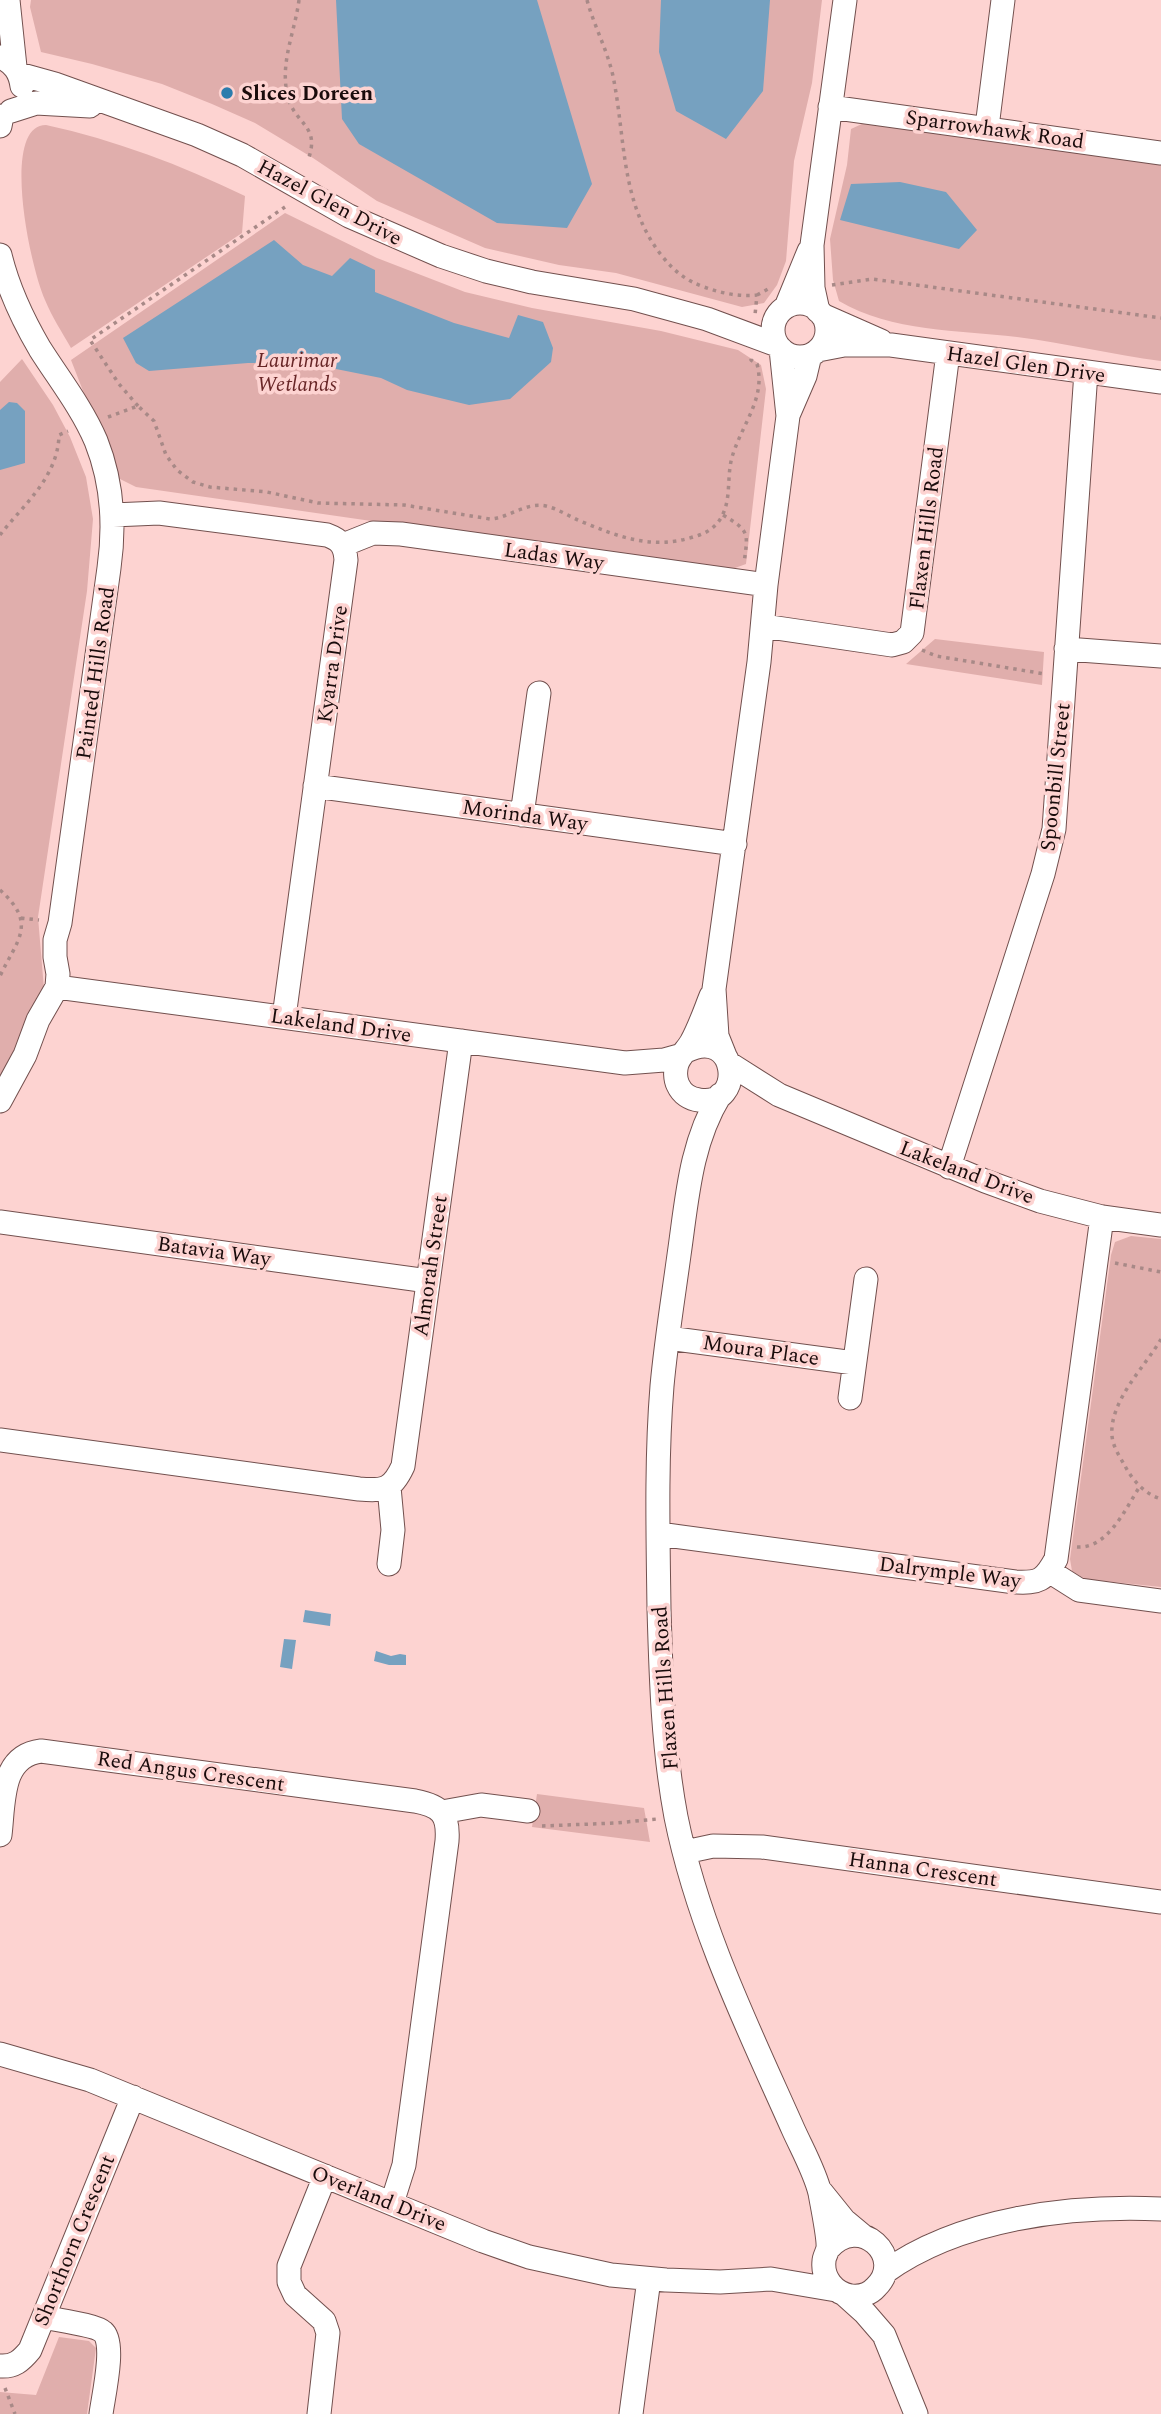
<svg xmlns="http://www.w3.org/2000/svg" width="1161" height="2414" viewBox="0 0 1161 2414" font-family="Spectral,serif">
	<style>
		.green { fill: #e0aeac }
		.water { fill: #76a1c0 }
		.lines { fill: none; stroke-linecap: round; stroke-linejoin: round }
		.minor-casing { stroke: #72504e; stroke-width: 25 }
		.path { stroke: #a88987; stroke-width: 3.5; stroke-dasharray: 3.5 5; stroke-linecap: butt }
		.minor { stroke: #fff; stroke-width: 23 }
		.poi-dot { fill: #2b7cad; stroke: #fdd3d1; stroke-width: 2.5 }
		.labels { text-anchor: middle; stroke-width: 7; stroke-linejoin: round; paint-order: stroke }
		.poi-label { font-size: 21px; font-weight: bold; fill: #190b0b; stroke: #fdd3d1; text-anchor: start }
		.street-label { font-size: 21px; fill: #190b0b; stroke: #fdd3d1 }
		.park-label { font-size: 21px; font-style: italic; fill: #682627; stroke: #fdd3d1 }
	</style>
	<rect width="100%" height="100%" fill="#fdd3d1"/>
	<path class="green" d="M 31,0 L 822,0 L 812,83 L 794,161 L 786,261 L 777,285 L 764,303 L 742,307 L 616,273 L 559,265 L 485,248 L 377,201 L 313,158 L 255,123 L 212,104 L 162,84 L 92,64 L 41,52 L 30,7 Z
		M 864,123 L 1161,165 L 1161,361 C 1113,355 1066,343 1017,337 C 958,330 892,332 839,301 L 833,280 L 830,239 L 847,165 L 851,129 Z
		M 46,125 C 115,140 181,165 245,196 L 242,233 L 71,348 C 62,332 52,317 45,300 C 30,267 0,125 46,125 Z
		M 285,213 L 377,258 L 465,292 L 532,308 L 661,331 L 738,350 L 761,365 L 766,389 L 746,564 L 724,572 L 136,487 L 118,478 L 100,424 L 85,396 L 71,360 Z
		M 22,359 L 53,405 L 70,437 L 86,477 L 93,519 L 87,591 L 38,917 L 44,989 L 26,1020 L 10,1060 L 0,1076 L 0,382 Z
		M 935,639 L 1044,652 L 1042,685 L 906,664 Z
		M 1131,1236 L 1161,1239 L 1161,1587 L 1085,1579 L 1072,1571 L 1070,1559 L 1111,1255 L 1115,1242 Z
		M 537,1794 L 644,1808 L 650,1842 L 532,1827 Z
		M 59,2337 L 89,2341 L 96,2348 L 87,2414 L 0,2414 L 0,2392 L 36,2395 Z"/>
	<path class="water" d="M 336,0 L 537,0 L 592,184 L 567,228 L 497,223 L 359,144 L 342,119 Z
		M 661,0 L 770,0 L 763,91 L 726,139 L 676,111 L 659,52 Z
		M 900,182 L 946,192 L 977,230 L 959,249 L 840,220 L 851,184 Z
		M 274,240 L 303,265 L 332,276 L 350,258 L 375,270 L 375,292 L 454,323 L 509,338 L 518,315 L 543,322 L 553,348 L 551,362 L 510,399 L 469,405 L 407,390 L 381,378 L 306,363 L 248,363 L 149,371 L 136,363 L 123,338 Z
		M 9,402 L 17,403 L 25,411 L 25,463 L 0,470 L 0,410 Z
		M 305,1610 L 331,1614 L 330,1626 L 303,1622 Z
		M 284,1639 L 296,1640 L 292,1669 L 280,1667 Z
		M 376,1651 L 391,1656 L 400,1654 L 406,1655 L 406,1665 L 389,1665 L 374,1661 Z"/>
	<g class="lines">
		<g class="minor-casing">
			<path id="minor" d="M 8,0 L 15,67
				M 0,57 C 14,63 20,72 22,86
				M 19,74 L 55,84 L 197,135 L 242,155 L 349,216 L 441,256 L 486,271 L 532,282 L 634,299 L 707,319 L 777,345
				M 830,107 L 1161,153
				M 11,111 L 36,103 L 90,106
				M 0,126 L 2,116
				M 987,127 L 1003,0
				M 0,255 C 8,288 23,320 40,349 C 59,379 82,408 96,441 C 112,481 115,526 109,568 L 60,923 L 55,940 L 55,957 L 58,974 L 57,987 L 38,1020 L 25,1055 L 0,1101
				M773 330a27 27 0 1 1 54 0a27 27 0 1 1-54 0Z
				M 786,307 L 809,251
				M 818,311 L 813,288 L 812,245 L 845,0
				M 822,315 L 881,341
				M 818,350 L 844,345 L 891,345 L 1161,382
				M 789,413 L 805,376 L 810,355
				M 113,515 L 159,513 L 327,535 C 341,540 345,546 346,560 L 284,1017
				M 343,545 L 373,533 L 401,534 L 766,585
				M 763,626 L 892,645 L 903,642 L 912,633 L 948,353
				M 1066,649 L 1161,656
				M 315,786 L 735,844
				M 522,815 L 539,693
				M 57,987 L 625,1063 L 664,1060 L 682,1055
				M 686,1051 C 738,1025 746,1108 699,1100 C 690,1099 682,1094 678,1085 C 675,1079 675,1070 677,1064 C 680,1055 688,1049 692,1041 C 700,1026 705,1011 711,996
				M 725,1056 L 717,1036 L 714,989 L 759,662 L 766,585 L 788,416 L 781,349
				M 730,1064 L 779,1095 L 985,1181 L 1040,1201 L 1102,1217 L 1161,1225
				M 720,1095 C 690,1144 687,1200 679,1255 C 673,1299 666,1342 662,1386 C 656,1460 658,1535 659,1609 C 661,1679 663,1748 676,1817 C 698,1926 748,2028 793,2129 C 802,2149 815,2172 820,2193 C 822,2205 829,2238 828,2248 C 827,2253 824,2257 824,2261 C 822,2278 834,2293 851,2296 C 860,2297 870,2294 876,2287 C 906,2258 860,2212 828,2249
				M 949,1167 L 1043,874 L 1054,829 L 1086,372
				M 0,1222 L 428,1281
				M 668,1338 L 854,1363
				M 850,1398 L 866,1279
				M 0,1440 L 359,1489 C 384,1491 392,1490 403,1466 L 461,1041
				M 389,1487 L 393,1530 L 389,1564
				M 659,1534 L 1015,1582 C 1039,1583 1044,1581 1056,1559 L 1102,1217
				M 1049,1571 L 1079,1590 L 1161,1601
				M 442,1812 L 481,1805 L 528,1811
				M 0,1835 C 4,1803 0,1756 41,1751 L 415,1801 C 441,1806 449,1814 447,1841 L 404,2165 L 392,2203
				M 685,1852 L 713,1846 L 762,1847 L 1161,1902
				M 0,2054 L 90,2080 L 483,2241 L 529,2257 L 611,2275 L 666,2280 L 720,2282 L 771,2279 L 836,2290
				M 819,2189 L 844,2220 L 862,2235
				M 885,2272 C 960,2218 1070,2205 1161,2209
				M 845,2295 L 865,2313 L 884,2335 L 916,2414
				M 44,2317 C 56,2320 96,2325 103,2332 C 116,2342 103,2398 101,2414
				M 0,2366 C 14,2367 21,2361 30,2350 L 133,2097
				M 319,2414 L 328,2333 L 324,2321 L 295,2295 L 289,2282 L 289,2266 L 325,2176
				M 631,2414 L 649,2279"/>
		</g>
		<path class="path" d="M 299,0 C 295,32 279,64 288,97 C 295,125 321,125 308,160
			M 587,0 C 594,26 607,49 613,76 C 626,140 620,203 662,256 C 674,271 685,280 704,287 C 721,293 739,297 757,295 L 755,315
			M 832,285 L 872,279 L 1161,318
			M 757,295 L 770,288
			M 138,406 L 119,384 L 90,340 L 285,207
			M 108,417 L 138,406 L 154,421 L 166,455 L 177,470 L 193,482 L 210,487 L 267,492 L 318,503 L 404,505 L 490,519 C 509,518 525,502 546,506 C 558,509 569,516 580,521 C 619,537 652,550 693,537 C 705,534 716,528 722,516 C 732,497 726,474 733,454 C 743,423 766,397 757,364 L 751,360 L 751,357
			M 723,515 C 750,531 748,533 744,563
			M 0,535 C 24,504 58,477 59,435 L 68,431
			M 922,650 L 936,656 L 1045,674
			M 0,890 C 38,924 17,940 0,976
			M 21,918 L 39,920
			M 1115,1263 L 1161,1272
			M 1161,1339 C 1145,1367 1109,1401 1112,1436 C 1113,1447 1120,1457 1125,1466 C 1133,1481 1145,1494 1161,1499
			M 1077,1547 C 1108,1549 1126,1508 1140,1486
			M 542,1826 L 616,1823 L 657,1819
			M 5,2388 L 15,2414"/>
		<use href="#minor" class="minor"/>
	</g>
	<circle class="poi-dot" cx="227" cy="93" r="7"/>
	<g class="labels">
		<g class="poi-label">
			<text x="241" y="100">Slices Doreen</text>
		</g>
		<g class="street-label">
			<text transform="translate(995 129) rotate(8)" y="7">Sparrowhawk Road</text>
			<text transform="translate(330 202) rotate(28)" y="7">Hazel Glen Drive</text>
			<text transform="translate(1026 364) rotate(8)" y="7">Hazel Glen Drive</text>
			<text transform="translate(926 528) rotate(-83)" y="7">Flaxen Hills Road</text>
			<text transform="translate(554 556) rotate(8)" y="7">Ladas Way</text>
			<text transform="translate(332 664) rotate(-82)" y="7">Kyarra Drive</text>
			<text transform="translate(95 673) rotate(-82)" y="7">Painted Hills Road</text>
			<text transform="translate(1055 777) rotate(-84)" y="7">Spoonbill Street</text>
			<text transform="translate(525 815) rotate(8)" y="7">Morinda Way</text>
			<text transform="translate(341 1025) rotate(8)" y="7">Lakeland Drive</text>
			<text transform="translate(967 1172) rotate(21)" y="7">Lakeland Drive</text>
			<text transform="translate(214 1251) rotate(8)" y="7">Batavia Way</text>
			<text transform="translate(430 1266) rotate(-82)" y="7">Almorah Street</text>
			<text transform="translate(761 1350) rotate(8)" y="7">Moura Place</text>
			<text transform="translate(950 1572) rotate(7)" y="7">Dalrymple Way</text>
			<text transform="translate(665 1688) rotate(-94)" y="7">Flaxen Hills Road</text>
			<text transform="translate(191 1771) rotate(8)" y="7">Red Angus Crescent</text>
			<text transform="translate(923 1869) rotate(8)" y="7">Hanna Crescent</text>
			<text transform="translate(379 2198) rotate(22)" y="7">Overland Drive</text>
			<text transform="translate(74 2240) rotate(-68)" y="7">Shorthorn Crescent</text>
		</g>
		<g class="park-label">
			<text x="297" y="367">Laurimar<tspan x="297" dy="24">Wetlands</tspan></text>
		</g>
	</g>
</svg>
